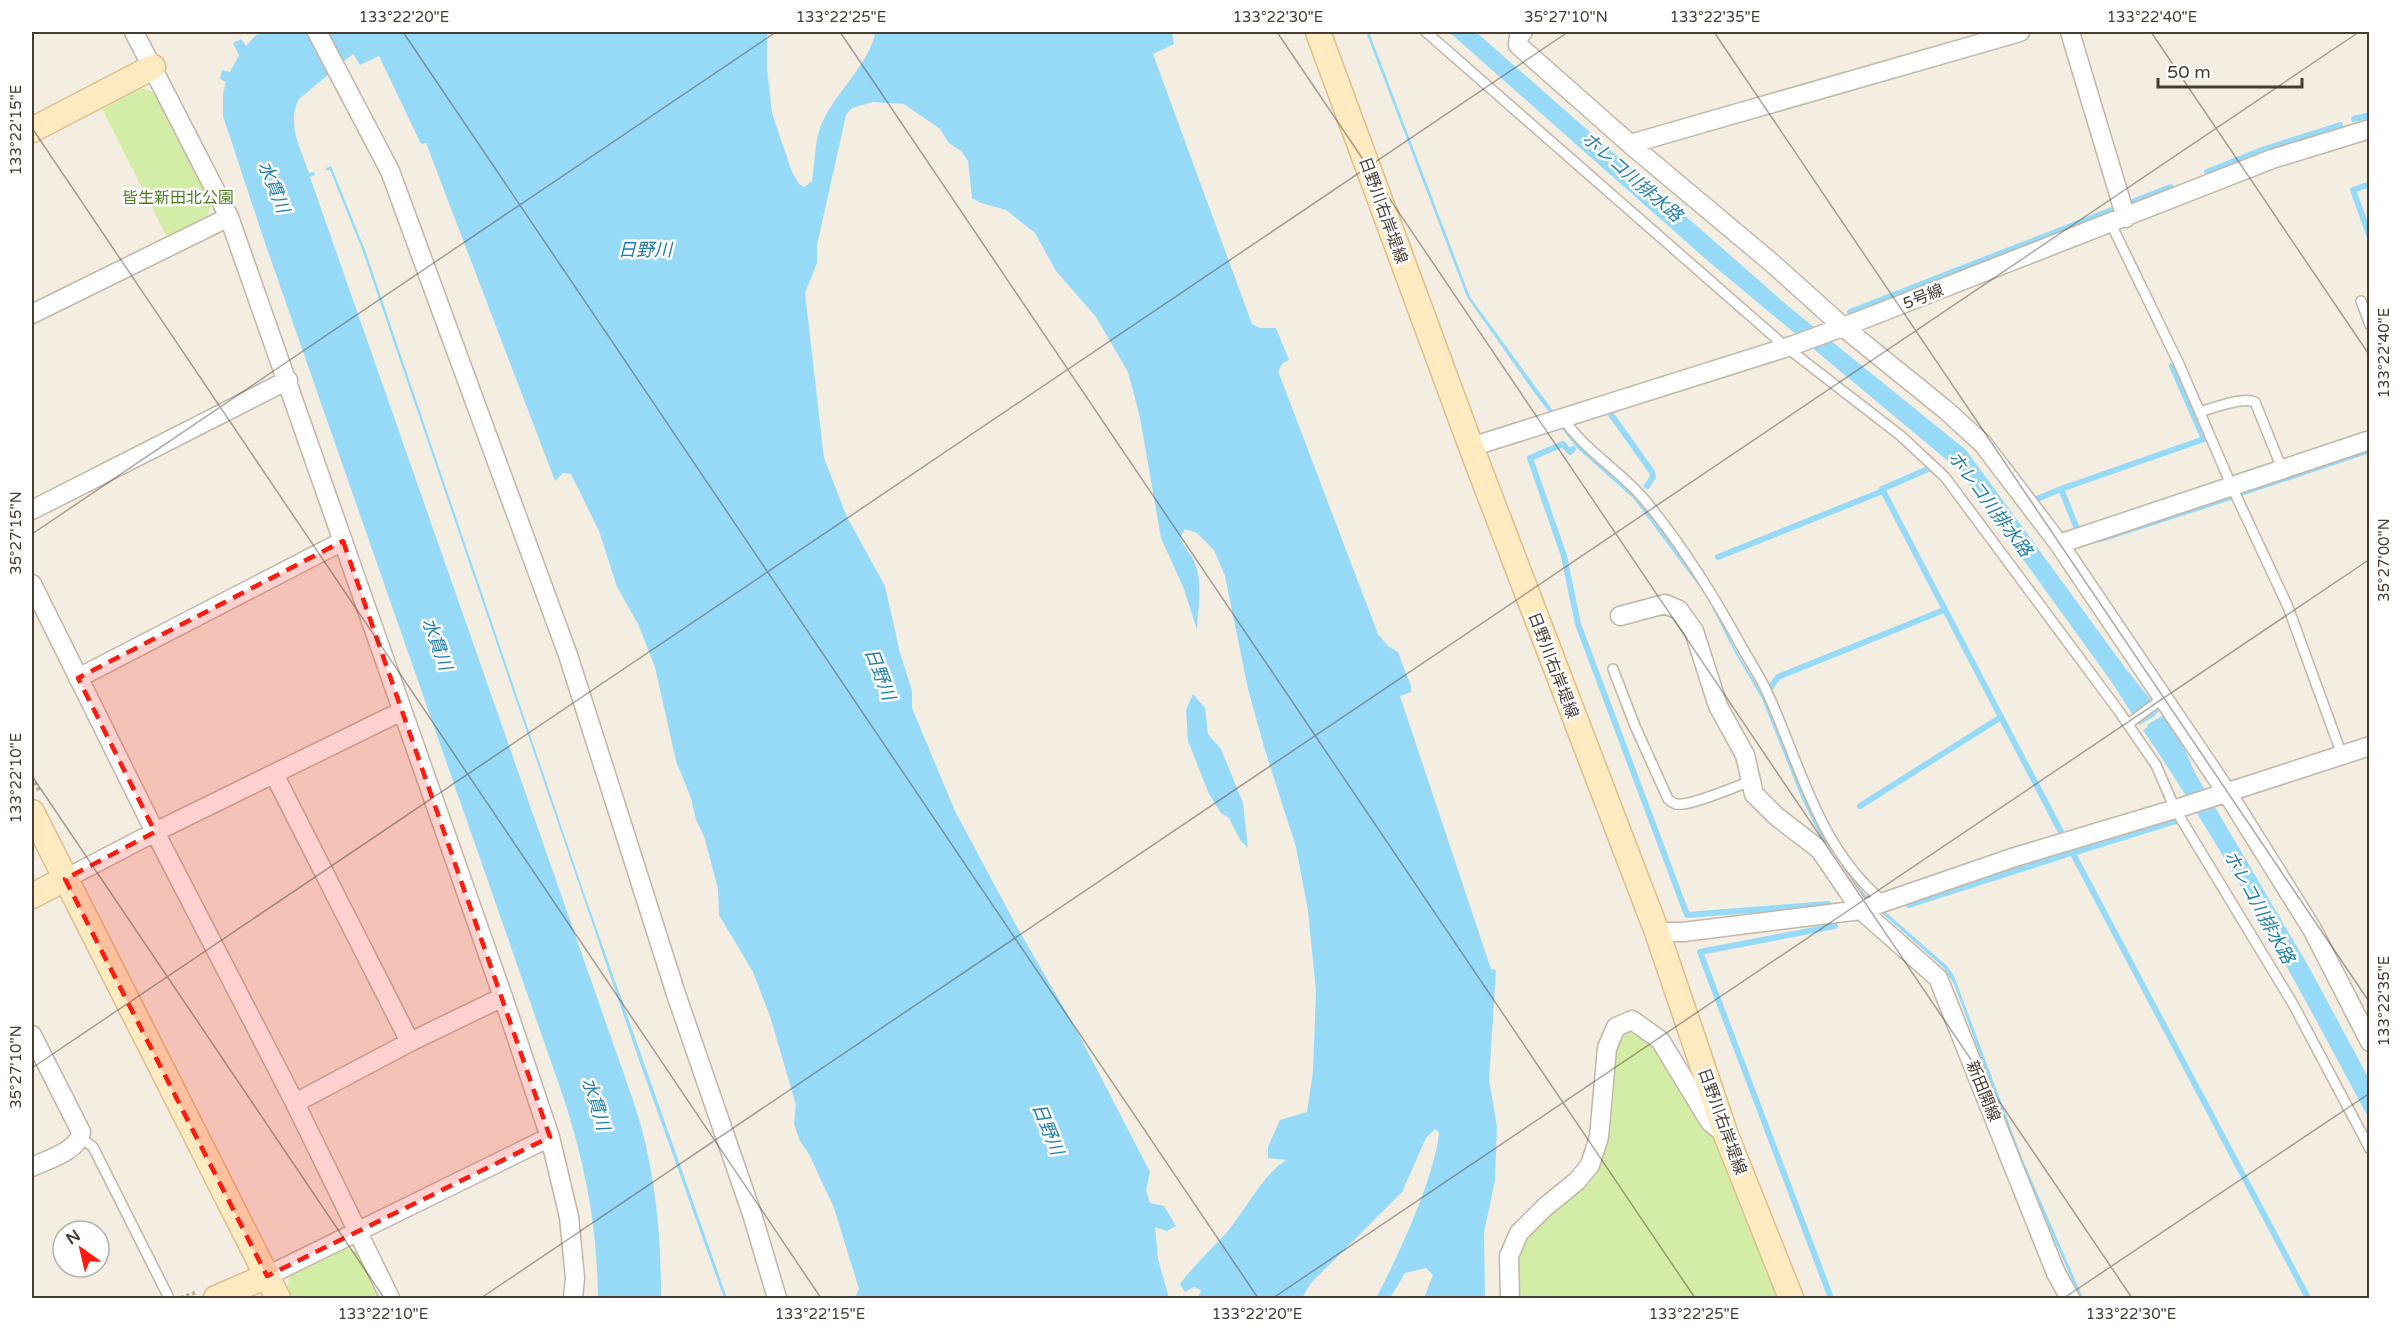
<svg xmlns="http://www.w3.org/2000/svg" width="2401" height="1330" viewBox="0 0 2401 1330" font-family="'Varela Round','Noto Sans JP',sans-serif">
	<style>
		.green { fill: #d4eda6 }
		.water { fill: #97daf8 }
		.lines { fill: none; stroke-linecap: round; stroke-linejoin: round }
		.stream { stroke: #97daf8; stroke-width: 6 }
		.lane-casing { stroke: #c3b6a7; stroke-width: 12 }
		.street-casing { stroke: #c3b6a7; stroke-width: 21 }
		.secondary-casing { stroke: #dbc08e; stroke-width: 27 }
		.path { stroke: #c3ae94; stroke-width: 4; stroke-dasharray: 3 3; stroke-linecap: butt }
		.lane { stroke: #fff; stroke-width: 9 }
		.street { stroke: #fff; stroke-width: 18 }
		.secondary { stroke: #ffeac1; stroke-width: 24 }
		.marked { fill: #ff1a0e; fill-opacity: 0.2; stroke: #ff1a0e; stroke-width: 4.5; stroke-dasharray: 12 8; stroke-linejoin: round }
		.ticks { fill: none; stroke: #463c32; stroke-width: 1.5; stroke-opacity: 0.45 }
		.labels { text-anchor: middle; stroke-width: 5; stroke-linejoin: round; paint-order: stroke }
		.park-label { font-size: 16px; fill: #4c7d20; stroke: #fff }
		.street-label { font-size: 16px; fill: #463c32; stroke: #fff }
		.water-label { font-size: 18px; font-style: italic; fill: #1e7eac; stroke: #fff }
		.neatline { fill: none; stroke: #463c32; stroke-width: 2 }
		.ticks-label { font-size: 15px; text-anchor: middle; fill: #463c32 }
	</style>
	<rect width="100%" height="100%" fill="#f3ede2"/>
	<path class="green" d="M 142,88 L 156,93 L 212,203 L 207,216 L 167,237 L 102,109 Z
		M 1629,1028 L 1653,1041 L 1722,1144 L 1780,1298 L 1517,1298 L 1518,1247 L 1525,1236 L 1583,1182 L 1616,1039 Z
		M 344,1247 L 357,1252 L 381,1298 L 293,1298 L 287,1288 L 290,1273 Z"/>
	<path class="water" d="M 262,32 L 767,32 L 767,68 L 772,113 L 792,172 L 799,184 L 804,187 L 812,181 C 815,164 815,135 823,121 C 835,94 873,58 875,32 L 1172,32 L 1174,44 L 1153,54 L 1252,324 L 1260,328 L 1276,328 L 1289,360 L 1283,363 L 1278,371 L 1378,634 L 1388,646 L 1398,652 L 1411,686 L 1411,692 L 1400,696 L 1491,969 L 1496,970 L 1489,1080 L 1497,1126 L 1495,1180 L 1484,1233 L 1485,1298 L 1424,1298 L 1433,1275 L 1426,1268 L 1405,1273 L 1390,1298 L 1376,1298 C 1398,1257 1434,1179 1439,1133 L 1435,1129 L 1426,1138 L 1402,1192 L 1311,1283 L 1302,1298 L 1198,1298 L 1201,1290 L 1194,1287 L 1185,1292 L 1180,1284 C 1194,1265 1211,1250 1227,1232 C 1247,1208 1260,1178 1286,1160 L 1268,1158 L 1268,1147 L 1280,1120 L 1307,1112 L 1313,1071 L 1316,991 L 1308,911 L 1296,847 L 1264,747 L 1248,689 L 1225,576 L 1214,550 L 1197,533 L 1185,529 L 1180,538 C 1184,547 1191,554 1195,563 C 1203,583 1198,608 1197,630 L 1184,589 L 1161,538 L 1140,418 L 1128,372 L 1096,317 L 1056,271 L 1035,233 L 1006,210 L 981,203 L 972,198 L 968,161 L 961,151 L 949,143 L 940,129 L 904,104 L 873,102 L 852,108 L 846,115 L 817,245 L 817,263 L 805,293 L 824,458 L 847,517 L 885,586 L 900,653 L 912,691 L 912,708 L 955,811 L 1017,927 L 1076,1029 L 1150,1172 L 1146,1190 L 1150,1203 L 1164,1206 L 1176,1226 L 1167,1231 L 1155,1227 L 1158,1259 L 1169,1298 L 855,1298 L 859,1289 L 834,1208 L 809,1154 L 800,1141 L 794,1124 L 796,1105 L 770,1016 L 753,972 L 719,915 L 718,889 L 704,836 L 696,820 L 691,798 L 676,761 L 655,667 L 638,624 L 617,587 L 599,531 L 571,474 L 563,473 L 555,481 L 426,143 L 421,144 L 379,56 L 360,65 L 353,54 L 299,99 C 286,123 301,149 309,173 L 314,172 L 315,175 L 310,177 L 634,1103 C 655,1167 661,1231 661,1298 L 598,1298 C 597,1226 586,1168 564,1099 L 263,237 L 223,116 L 223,94 L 226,82 L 220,79 L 222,70 L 230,72 L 239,55 L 233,43 L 241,39 L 246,46 L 255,36 Z
		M 1366,32 L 1369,32 L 1470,297 L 1578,445 L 1638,499 L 1710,596 L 1734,647 L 1765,699 L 1813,815 L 1827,842 L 1850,877 L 1864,893 L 1947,966 L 1954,976 L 2022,1158 L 2083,1298 L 2080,1298 L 2015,1150 L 1954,984 L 1943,967 L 1860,894 L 1824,844 L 1802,799 L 1762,699 L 1734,651 L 1707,597 L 1634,499 L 1577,448 L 1536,395 L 1467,297 Z
		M 1449,32 L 1476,32 L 1788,306 L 1966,450 L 2126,669 L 2159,710 L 2155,716 L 2139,725 L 2111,681 L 1960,472 L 1948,461 L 1708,261 Z
		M 331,166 L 365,250 L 585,896 L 727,1298 L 724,1298 L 640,1063 L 362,249 L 330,170 L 326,170 L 326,168 Z
		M 1193,694 L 1205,708 L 1208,734 L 1221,749 L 1243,803 L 1248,848 L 1240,840 L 1229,818 L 1221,813 L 1209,794 L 1188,741 L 1186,710 Z
		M 2165,714 L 2186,752 L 2195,773 L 2310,969 L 2369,1079 L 2369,1119 C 2299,987 2227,854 2143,730 L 2148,727 L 2147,725 Z"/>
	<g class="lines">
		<path class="stream" d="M 2354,119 L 2370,115
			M 2207,172 L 2262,150 L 2340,125
			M 2370,184 L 2353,190 L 2370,237
			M 1850,312 L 2171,187
			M 1610,413 L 1652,472 L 1653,477 L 1647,486
			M 1573,449 L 1570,452 L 1563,444 L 1530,458 L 1564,556 L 1578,624 L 1687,915 L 1828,904
			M 1928,469 L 1882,489 L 2061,832
			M 2061,489 L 2077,529
			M 2241,493 L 2370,450
			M 2037,499 L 2061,489 L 2204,439 L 2172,366
			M 2101,539 L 2231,497
			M 1718,557 L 1883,491
			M 1770,688 L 1778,677 L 1944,610
			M 1860,806 L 2001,717
			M 1814,817 L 1842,865
			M 2071,850 L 2308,1298
			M 2073,853 L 2176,821
			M 1909,905 L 2068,854
			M 1831,1298 L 1700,952 L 1835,926"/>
		<g class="lane-casing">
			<path id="lane" d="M 1426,32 L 1786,347 L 1901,436 L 1945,477 L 2118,710 L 2156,765 L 2175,809 L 2293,1004 L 2370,1149
				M 2111,224 L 2179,364 L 2232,487 L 2288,607 L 2342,755
				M 2361,301 L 2370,325
				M 2200,412 C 2213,408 2243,396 2255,402 L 2282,469
				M 1563,418 C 1584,450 1618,469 1643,498 C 1681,543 1711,591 1739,642 C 1748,659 1760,676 1768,694 C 1801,767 1819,849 1884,902
				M 1613,669 L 1635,726 L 1668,799 C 1670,801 1673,803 1676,804 C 1689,807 1737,786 1751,781
				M 2128,724 L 2163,698
				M 80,1137 L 93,1147 L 168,1296"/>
		</g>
		<g class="street-casing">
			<path id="street" d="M 134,32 L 229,217 L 503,997 L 550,1137 L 569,1217 L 575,1278 L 573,1298
				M 317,32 L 390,171 L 568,655 L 677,997 L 752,1214 L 777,1298
				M 1523,32 L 1519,35 L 1518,45 L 1630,144 L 1772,263 L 1842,326 L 1947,411 L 1983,444 L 2059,544 L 2227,793 L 2312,929 L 2370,1042
				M 2070,32 L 2126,218
				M 1630,144 L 2020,32
				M 32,314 L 229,217
				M 1471,447 L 1794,345 L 1864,319 L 2272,159 L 2370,129
				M 32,510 L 288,380
				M 2059,544 L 2370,440
				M 32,584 L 155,832 L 295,1103 L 390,1298
				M 1620,616 L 1665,604 L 1679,610 L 1694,631 L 1718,706 L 1745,755 L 1754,794 L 1776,816 L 1820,850 L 1861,910 L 1938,978 L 2056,1273 L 2070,1298
				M 78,678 L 343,541
				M 274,774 L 410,1042
				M 65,879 L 155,832 L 402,711
				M 1657,932 L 1683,932 L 1861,910 L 2015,857 L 2182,807 L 2370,746
				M 32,1035 L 81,1132 C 79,1151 46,1160 32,1167
				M 295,1103 L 410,1042 L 503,997
				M 267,1276 L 550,1137
				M 1510,1298 L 1509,1256 L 1519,1233 L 1545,1207 L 1577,1181 L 1590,1165 L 1599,1137 L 1607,1048 L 1616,1027 L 1632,1020 L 1660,1040 L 1710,1122 L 1726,1135"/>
		</g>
		<g class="secondary-casing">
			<path id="secondary" d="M 1318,32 L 1473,452 L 1657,932 L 1726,1135 L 1791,1298
				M 32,130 L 153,67
				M 32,812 L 278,1298
				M 32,896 L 65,879
				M 216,1298 L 267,1276"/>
		</g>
		<path class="path" d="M 32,777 L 40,793
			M 181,1298 L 197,1292"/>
		<use href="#lane" class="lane"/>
		<use href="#street" class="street"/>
		<use href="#secondary" class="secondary"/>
	</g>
	<path class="marked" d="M 343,541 L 550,1137 L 267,1276 L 65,879 L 155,832 L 78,678 Z"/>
	<path class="ticks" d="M 403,32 L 1258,1298M 840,32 L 1695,1298M 1277,32 L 2132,1298M 1714,32 L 2370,1003M 2151,32 L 2370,356M 32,128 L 821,1298M 32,534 L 776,32M 32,776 L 384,1298M 32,1068 L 1568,32M 481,1298 L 2359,32M 1273,1298 L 2370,559M 2064,1298 L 2370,1093"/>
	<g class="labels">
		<g class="park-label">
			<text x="178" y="203">皆生新田北公園</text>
		</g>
		<g class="street-label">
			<text transform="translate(1384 210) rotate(70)" y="6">日野川右岸堤線</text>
			<text transform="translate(1923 296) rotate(-21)" y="6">5号線</text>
			<text transform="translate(1554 665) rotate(69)" y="6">日野川右岸堤線</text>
			<text transform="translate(1984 1091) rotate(68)" y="6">新田開線</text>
			<text transform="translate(1723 1121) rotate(70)" y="6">日野川右岸堤線</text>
		</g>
		<g class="water-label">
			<text transform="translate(1632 177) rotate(41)" y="6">ホレコ川排水路</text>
			<text transform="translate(274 187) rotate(68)" y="6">水貫川</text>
			<text x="645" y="256">日野川</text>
			<text transform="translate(1990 504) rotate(53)" y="6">ホレコ川排水路</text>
			<text transform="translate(437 644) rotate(70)" y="6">水貫川</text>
			<text transform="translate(880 674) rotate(69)" y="6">日野川</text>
			<text transform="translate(2259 907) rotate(61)" y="6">ホレコ川排水路</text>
			<text transform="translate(596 1104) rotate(73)" y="6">水貫川</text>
			<text transform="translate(1048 1129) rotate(68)" y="6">日野川</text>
		</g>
	</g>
	<rect width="2401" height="1330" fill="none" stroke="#ffffff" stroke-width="66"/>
	<g transform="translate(81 1249) rotate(326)"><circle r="28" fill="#ffffff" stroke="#b5b1ad" stroke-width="1.5"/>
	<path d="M0-4.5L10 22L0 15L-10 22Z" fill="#ff1a0e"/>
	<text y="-9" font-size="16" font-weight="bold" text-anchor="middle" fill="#463c32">N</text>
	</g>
	<path d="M2158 78v9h144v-9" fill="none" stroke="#463c32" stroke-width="3"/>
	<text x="2167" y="78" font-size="18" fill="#463c32" stroke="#ffffff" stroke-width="4.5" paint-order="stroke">50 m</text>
	<rect x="33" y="33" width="2335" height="1264" class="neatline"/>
	<g class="ticks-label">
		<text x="404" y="22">133°22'20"E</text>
		<text x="841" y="22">133°22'25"E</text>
		<text x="1278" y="22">133°22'30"E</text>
		<text x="1566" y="22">35°27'10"N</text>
		<text x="1715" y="22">133°22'35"E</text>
		<text x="2152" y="22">133°22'40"E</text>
		<text transform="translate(16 130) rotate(-90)" y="5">133°22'15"E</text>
		<text transform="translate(2384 353) rotate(-90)" y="5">133°22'40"E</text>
		<text transform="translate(16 533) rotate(-90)" y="5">35°27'15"N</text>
		<text transform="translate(2384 560) rotate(-90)" y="5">35°27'00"N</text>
		<text transform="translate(16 778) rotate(-90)" y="5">133°22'10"E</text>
		<text transform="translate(2384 1001) rotate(-90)" y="5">133°22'35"E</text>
		<text transform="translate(16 1067) rotate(-90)" y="5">35°27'10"N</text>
		<text x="383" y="1319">133°22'10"E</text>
		<text x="820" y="1319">133°22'15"E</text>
		<text x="1257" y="1319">133°22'20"E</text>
		<text x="1694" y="1319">133°22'25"E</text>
		<text x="2131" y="1319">133°22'30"E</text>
	</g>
</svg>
